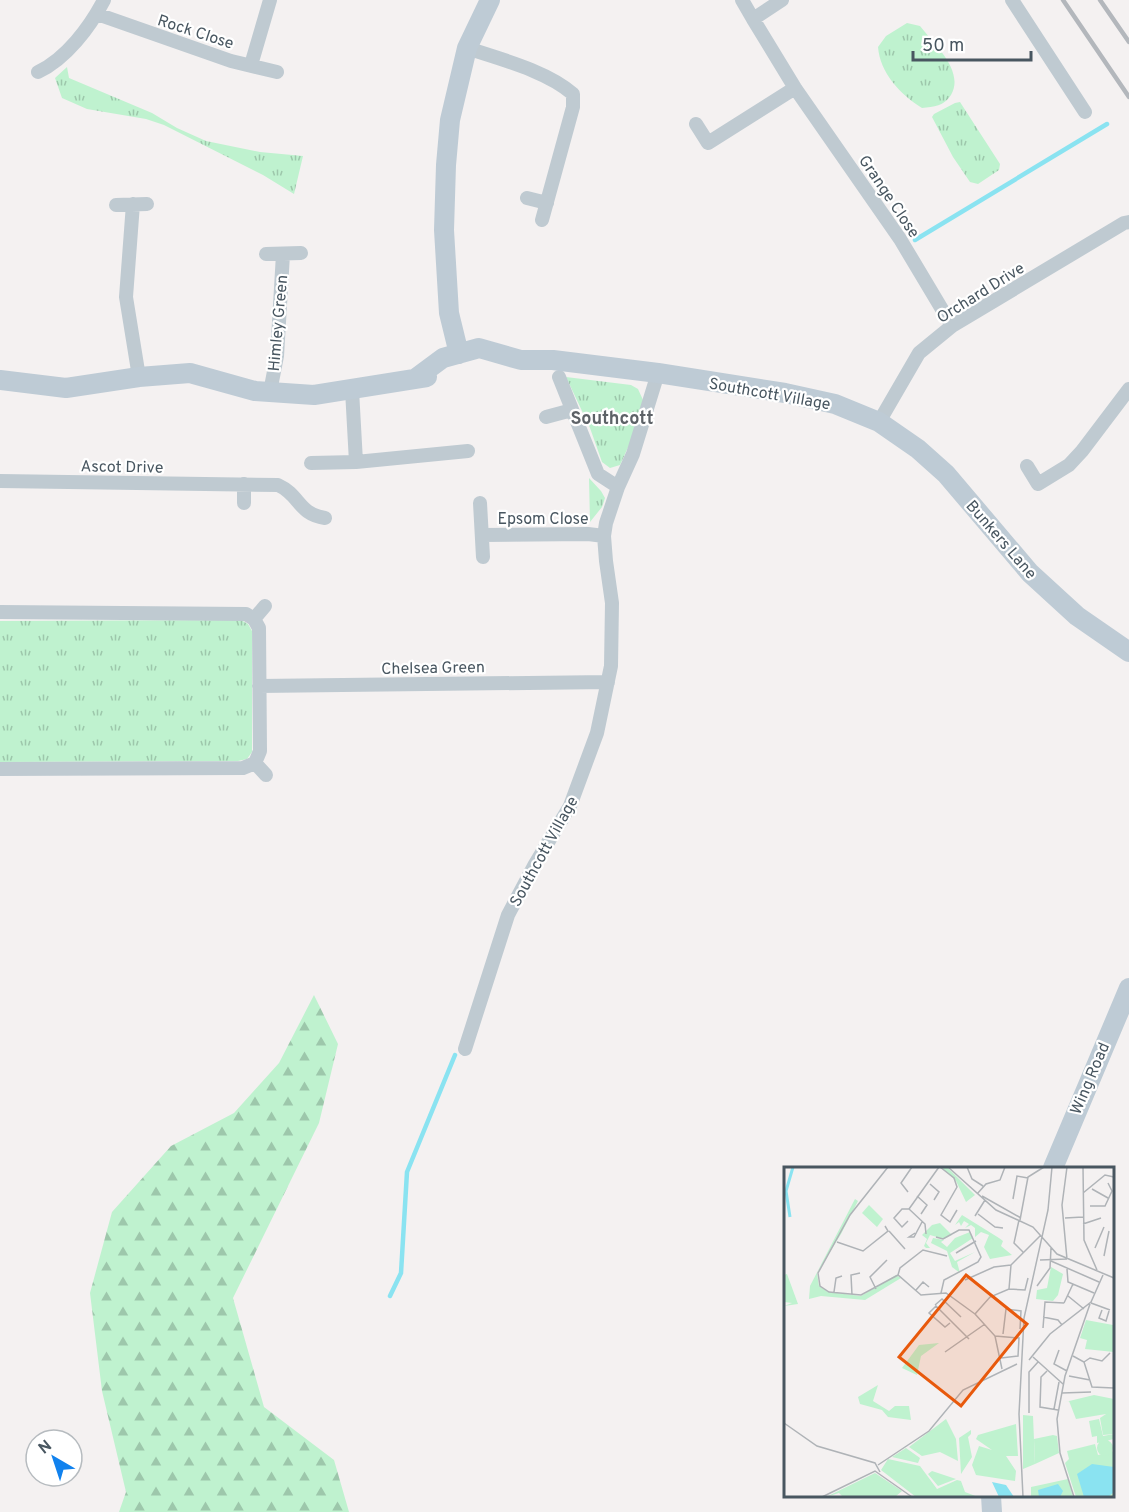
<svg xmlns="http://www.w3.org/2000/svg" width="1129" height="1512" viewBox="0 0 1129 1512" font-family="Overpass,sans-serif">
	<style>
		.grass { fill: url(#grass-tufts) }
		.forest { fill: url(#forest-firs) }
		.lines { fill: none; stroke-linecap: round; stroke-linejoin: round }
		.stream { stroke: #8ae3f1; stroke-width: 4.5 }
		.street { stroke: #bfcad1; stroke-width: 14 }
		.secondary { stroke: #becbd5; stroke-width: 20 }
		.rail { stroke: #b3b7bc; stroke-width: 4.5 }
		.labels { text-anchor: middle; stroke-width: 4.5; stroke-linejoin: round; paint-order: stroke }
		.street-label { font-size: 16px; fill: #485660; stroke: #fff }
		.neighbourhood-label { font-size: 18px; font-weight: bold; fill: #5d6267; stroke: #fff }
		.inset-river { fill: none; stroke: #8ae3f1; stroke-width: 3 }
		.inset-road { fill: none; stroke: #afb3b7; stroke-width: 1.5 }
		.view { fill: #e8590c; fill-opacity: 0.15; stroke: #e8590c; stroke-width: 3 }
		.inset-edge { fill: none; stroke: #485660; stroke-width: 3 }
	</style>
	<defs>
		<pattern id="grass-tufts" width="24" height="20" patternUnits="userSpaceOnUse" patternTransform="scale(1.5)"><rect width="24" height="20" fill="#bff2cf"/><path d="M3 7l-1-3M5 7V3M7 7l1-3M15 17l-1-3M17 17v-4M19 17l1-3" fill="none" stroke="#9dc7ab"/></pattern>
		<pattern id="forest-firs" width="22" height="20" patternUnits="userSpaceOnUse" patternTransform="scale(1.5)"><rect width="22" height="20" fill="#bff2cf"/><path d="M5 1l3.5 6h-7zM16 11l3.5 6h-7z" fill="#9dc7ab"/></pattern>
	</defs>
	<rect width="100%" height="100%" fill="#f4f1f1"/>
	<path class="grass" d="M 907,23 L 920,26 C 934,44 965,71 951,95 C 944,106 934,107 922,108 C 900,94 880,73 878,47 L 886,36 Z
		M 67,67 L 69,78 L 152,113 L 177,128 L 206,141 L 260,152 L 303,156 L 294,194 L 263,175 L 164,125 L 146,119 L 87,109 L 62,98 L 55,78 Z
		M 960,102 L 1000,164 L 999,170 L 978,184 L 970,182 L 953,157 L 932,117 L 934,114 L 955,103 Z
		M 566,377 L 631,385 L 638,389 L 643,400 L 630,443 L 620,465 L 610,468 L 602,462 L 590,428 Z
		M 589,478 L 601,491 L 605,498 L 602,507 L 590,522 Z
		M 241,620 L 248,624 L 252,631 L 252,752 L 247,759 L 238,761 L 0,762 L 0,621 Z"/>
	<path class="forest" d="M 314,995 L 338,1044 L 319,1123 L 233,1298 L 264,1407 L 334,1460 L 349,1512 L 119,1512 L 126,1492 L 102,1391 L 90,1293 L 112,1212 L 171,1146 L 234,1113 L 279,1063 Z"/>
	<g class="lines">
		<path class="stream" d="M 915,240 L 1107,124
			M 390,1296 L 401,1273 L 407,1172 L 455,1055"/>
		<path class="street" d="M 742,0 L 753,19
			M 782,0 L 753,19 L 795,88 L 900,239 L 952,326
			M 1012,0 L 1085,112
			M 97,14 L 231,61 L 277,72
			M 467,48 C 500,59 547,71 573,94 L 573,107 L 542,220
			M 251,65 L 270,0
			M 38,72 C 66,59 90,27 104,0
			M 696,124 L 708,143 L 795,88
			M 527,198 L 547,203
			M 133,204 L 126,297 L 139,377
			M 116,205 L 147,204
			M 266,254 L 301,253
			M 559,377 L 598,474 L 618,487
			M 352,390 L 356,462
			M 270,392 L 277,356 L 283,254
			M 546,417 L 572,410
			M 879,422 L 919,353 L 952,326 L 1124,223 L 1129,222
			M 311,463 L 356,462 L 468,451
			M 1027,466 L 1038,484 L 1069,465 L 1082,451 L 1129,389
			M 0,481 L 278,485 C 300,495 298,514 325,518
			M 244,484 L 244,503
			M 480,503 L 483,557
			M 483,535 L 588,534 L 604,536
			M 0,612 L 246,614 L 254,619 L 259,628 L 260,751 L 255,763 L 243,768 L 0,769
			M 254,619 L 265,606
			M 259,686 L 608,682
			M 255,763 L 266,775
			M 465,1049 L 508,915 L 535,864 L 570,806 L 597,733 L 611,666 L 612,603 L 606,561 L 604,536 L 606,523 L 618,487 L 633,454 L 658,373"/>
		<path class="secondary" d="M 459,354 L 449,313 L 444,230 L 446,165 L 450,120 L 467,48 L 490,0
			M 416,378 L 443,358 L 479,348 L 521,360 L 553,360 L 658,373 L 785,393 L 835,404 L 879,422 L 918,449 L 946,474 L 1030,573 L 1077,616 L 1129,652
			M 0,380 L 66,388 L 139,377 L 190,373 L 255,391 L 314,395 L 427,377
			M 1053,1168 L 1129,988
			M 991,1496 L 992,1512"/>
		<path class="rail" d="M 1063,0 L 1129,97
			M 1100,0 L 1129,42"/>
	</g>
	<g class="labels">
		<g class="street-label">
			<text transform="translate(196 31) rotate(18)" y="6">Rock Close</text>
			<text transform="translate(890 196) rotate(56)" y="6">Grange Close</text>
			<text transform="translate(980 292) rotate(-32)" y="6">Orchard Drive</text>
			<text transform="translate(277 323) rotate(-85)" y="6">Himley Green</text>
			<text transform="translate(770 393) rotate(10)" y="6">Southcott Village</text>
			<text transform="translate(122 466) rotate(1)" y="6">Ascot Drive</text>
			<text x="543" y="524">Epsom Close</text>
			<text transform="translate(1002 539) rotate(49)" y="6">Bunkers Lane</text>
			<text transform="translate(433 667) rotate(-1)" y="6">Chelsea Green</text>
			<text transform="translate(543 851) rotate(-61)" y="6">Southcott Village</text>
			<text transform="translate(1089 1078) rotate(-67)" y="6">Wing Road</text>
		</g>
		<g class="neighbourhood-label">
			<text x="612" y="424">Southcott</text>
		</g>
	</g>
	<g transform="translate(784 1167)">
		<rect width="330" height="330" fill="#f4f1f1"/>
		<path d="M 157,0 L 163,0 L 191,28 L 182,35 L 172,14 ZM 85,38 L 99,52 L 93,60 L 78,46 ZM 178,48 L 215,71 L 219,74 L 217,79 L 228,88 L 206,92 L 200,80 L 205,68 L 197,65 L 191,70 L 191,61 L 187,58 L 181,61 L 185,57 L 180,54 L 177,59 L 175,55 L 171,58 ZM 156,56 L 168,68 L 160,72 L 146,68 L 142,76 L 146,81 L 142,81 L 140,79 L 143,72 L 138,68 L 148,58 ZM 186,65 L 189,71 L 166,86 L 171,94 L 191,85 L 173,95 L 176,106 L 168,100 L 163,84 L 147,76 L 149,71 L 160,73 L 157,75 L 163,80 L 171,71 ZM 267,100 L 279,107 L 274,128 L 269,134 L 252,132 L 253,123 L 263,121 ZM 302,153 L 329,158 L 330,185 L 301,182 L 303,173 L 296,171 ZM 310,228 L 330,232 L 330,267 L 319,268 L 316,251 L 322,247 L 292,252 L 285,234 L 277,236 ZM 269,268 L 273,269 L 275,286 L 251,297 L 250,272 ZM 311,277 L 314,288 L 330,284 L 330,330 L 292,330 L 281,296 L 285,292 L 283,284 ZM 284,312 L 289,330 L 247,330 L 247,320 Z" fill="#bff2cf"/>
		<path d="M 71,32 L 74,34 L 57,67 L 33,106 L 35,119 L 44,125 L 77,129 L 112,108 L 117,111 L 81,133 L 37,129 L 25,132 L 26,119 ZM 3,107 L 14,137 L 0,139 L 8,136 L 0,135 L 0,108 ZM 155,176 L 137,189 L 133,208 L 118,201 L 135,178 ZM 94,218 L 89,234 L 105,244 L 111,239 L 125,239 L 127,253 L 104,250 L 98,243 L 76,237 L 74,230 ZM 162,252 L 172,272 L 174,294 L 156,285 L 138,289 L 125,280 ZM 232,257 L 234,289 L 222,289 L 232,304 L 231,314 L 192,308 L 188,298 L 195,279 L 208,283 L 192,272 L 194,268 ZM 187,263 L 187,267 L 184,270 L 188,290 L 177,307 L 175,271 ZM 122,281 L 136,291 L 134,296 L 108,290 ZM 104,292 L 136,299 L 153,322 L 173,313 L 177,314 L 181,325 L 194,330 L 132,330 L 97,303 ZM 148,304 L 172,312 L 154,319 L 144,307 ZM 91,306 L 118,324 L 111,330 L 59,330 L 55,326 L 42,330 Z" fill="#bff2cf"/>
		<path d="M 239,248 L 249,249 L 251,297 L 239,302 ZM 315,252 L 319,269 L 330,267 L 330,272 L 313,276 L 313,269 L 308,270 L 305,254 ZM313 281a8 8 0 1 1 16 0a8 8 0 1 1-16 0Z" fill="#bff2cf"/>
		<path d="M 308,297 L 330,300 L 330,325 L 324,330 L 300,330 L 293,307 ZM 208,315 L 222,318 L 230,330 L 215,330 ZM 274,317 L 279,324 L 276,330 L 255,330 L 254,323 Z" fill="#8ae3f1"/>
		<path class="inset-river" d="M 6,50 L 2,24 L 9,0"/>
		<path class="inset-road" d="M 104,0 L 66,48 L 34,106 L 36,119 L 45,125 L 77,128 L 114,108 L 137,128 L 162,126 L 191,147M 156,0 L 170,11 L 173,20 L 157,48 L 166,55 L 173,43M 164,0 L 212,43 L 249,60 L 273,87 L 330,111M 183,0 L 188,12 L 199,19M 283,0 L 278,38 L 283,92M 299,0 L 300,73 L 313,103M 146,17 L 155,25 L 150,33M 308,22 L 324,31M 124,25 L 117,16 L 128,0M 299,26 L 321,8 L 330,10M 193,27 L 202,17 L 216,13 L 221,0M 133,29 L 143,38 L 137,47M 198,29 L 237,51M 229,32 L 233,9 L 244,11M 306,39 L 321,39 L 328,24 L 324,16M 194,47 L 211,60 L 219,61M 191,49 L 201,33M 281,51 L 299,50M 235,53 L 230,76 L 239,85M 236,53 L 244,10 L 260,0M 124,54 L 118,60 L 110,51 L 118,42 L 125,42M 299,57 L 317,51M 105,64 L 121,82M 131,66 L 125,70 L 130,70 L 138,55M 142,67 L 141,57 L 125,42 L 155,0M 152,70 L 159,72 L 175,63 L 185,63 L 197,90 L 194,95 L 160,113 L 157,126M 53,75 L 79,84 L 104,64 L 101,59M 311,81 L 320,60M 172,86 L 192,74M 320,89 L 325,64M 256,93 L 283,92M 267,94 L 315,115M 227,98 L 257,68M 283,102 L 284,115 L 310,126M 114,108 L 116,101 L 139,83 L 163,89M 181,113 L 210,100 L 227,98M 253,119 L 266,101 L 267,81M 92,122 L 86,110 L 103,93M 225,122 L 227,98M 132,123 L 139,115 L 145,120M 50,125 L 52,111 L 58,109M 68,128 L 67,108 L 76,106M 284,129 L 300,142M 280,136 L 289,117M 307,136 L 326,143M 151,138 L 158,132 L 177,150M 318,143 L 315,151 L 322,154 L 325,144M 191,147 L 206,130 L 225,122 L 241,123 L 244,111M 191,147 L 211,169 L 218,202M 259,150 L 274,153 L 278,158M 166,156 L 161,160 L 145,146 L 152,139 L 185,172M 259,161 L 261,135 L 280,136M 219,167 L 222,142 L 237,144 L 236,162M 211,169 L 235,171 L 234,189 L 217,191M 275,183 L 270,197 L 283,204M 161,185 L 201,157M 289,189 L 300,195 L 308,220 L 330,221M 249,190 L 279,217M 245,193 L 266,167 L 307,135 L 319,108M 300,195 L 306,191 L 318,194 L 326,186M 263,204 L 257,210 L 256,240 L 274,243M 285,209 L 306,213M 278,226 L 307,225M 270,242 L 275,215M 245,246 L 245,205 L 254,195M 0,256 L 33,279 L 91,296 L 96,305M 94,298 L 145,264 L 179,223 L 233,197M 38,330 L 91,304 L 128,330M 239,330 L 235,247 L 240,151 L 264,43 L 268,0M 290,330 L 276,286 L 273,252 L 281,209 L 306,137"/>
		<path class="view" d="M 182,108 L 243,157 L 177,239 L 115,190 Z"/>
		<rect width="330" height="330" class="inset-edge"/>
	</g>
	<g transform="translate(54 1458) rotate(321)"><circle r="28" fill="#ffffff" stroke="#b6bbbf" stroke-width="1.5"/>
	<path d="M0-4.5L10 22L0 15L-10 22Z" fill="#1182ee"/>
	<text y="-9" font-size="16" font-weight="bold" text-anchor="middle" fill="#485660">N</text>
	</g>
	<path d="M913 51v9h118v-9" fill="none" stroke="#485660" stroke-width="3"/>
	<text x="922" y="51" font-size="18" fill="#485660" stroke="#ffffff" stroke-width="4.5" paint-order="stroke">50 m</text>
</svg>
